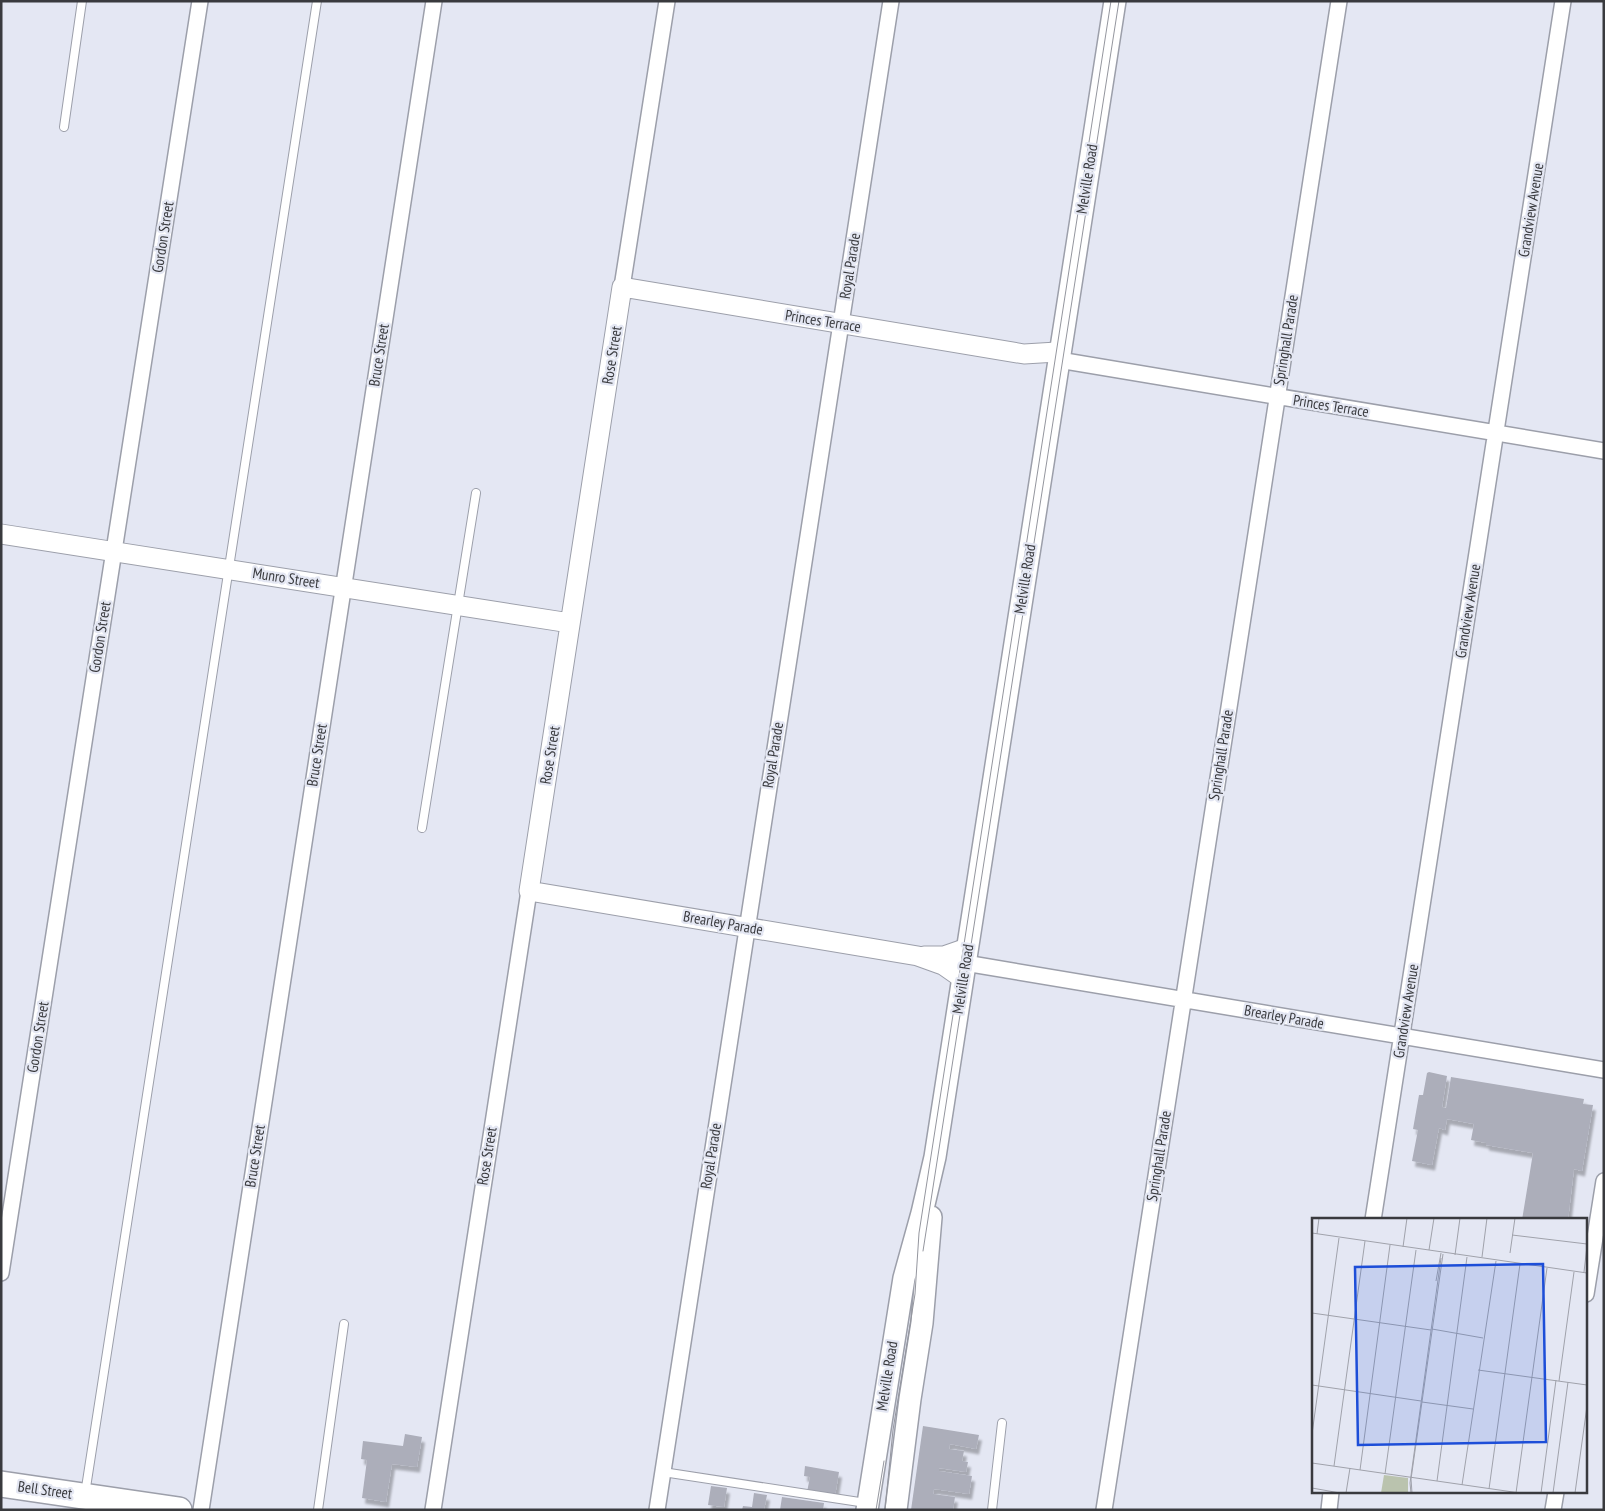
<svg xmlns="http://www.w3.org/2000/svg" width="1605" height="1511" viewBox="0 0 1605 1511" font-family="'PT Sans Narrow',sans-serif">
	<style>
		.building { fill: #acaeba; filter: url(#shadow) }
		.lines { fill: none; stroke-linecap: round; stroke-linejoin: round }
		.service-casing { stroke: #9c9faa; stroke-width: 10 }
		.minor-casing { stroke: #9c9faa; stroke-width: 18 }
		.tertiary-casing { stroke: #9c9faa; stroke-width: 21 }
		.secondary-casing { stroke: #9c9faa; stroke-width: 24 }
		.trunk-casing { stroke: #9c9faa; stroke-width: 28 }
		.service { stroke: #fff; stroke-width: 8 }
		.minor { stroke: #fff; stroke-width: 15 }
		.tertiary { stroke: #fff; stroke-width: 19 }
		.secondary { stroke: #fff; stroke-width: 21 }
		.trunk { stroke: #fff; stroke-width: 25 }
		.tram { stroke: #94969e; stroke-width: 1 }
		.labels { text-anchor: middle; stroke-width: 4.5; stroke-linejoin: round; paint-order: stroke }
		.street-label { font-size: 15px; fill: #393a3e; stroke: #e4e7f3 }
		.inset-road { fill: none; stroke: #a0a2ab; stroke-width: 1 }
		.view { fill: #1d4ed8; fill-opacity: 0.15; stroke: #1d4ed8; stroke-width: 2.5 }
		.inset-edge { fill: none; stroke: #393a3e; stroke-width: 2.5 }
	</style>
	<defs>
		<filter id="shadow"><feDropShadow dx="3" dy="5.5" stdDeviation="1" flood-color="#0004"/></filter>
	</defs>
	<rect width="100%" height="100%" fill="#e4e7f3"/>
	<path class="building" d="M 1429,1072 L 1447,1076 L 1442,1107 L 1446,1108 L 1451,1077 L 1584,1099 L 1583,1104 L 1593,1105 L 1582,1171 L 1574,1169 L 1568,1220 L 1522,1220 L 1533,1153 L 1486,1145 L 1486,1143 L 1471,1140 L 1474,1124 L 1447,1119 L 1445,1130 L 1439,1128 L 1432,1165 L 1412,1161 L 1418,1130 L 1413,1129 L 1419,1095 L 1423,1095 L 1427,1073 Z
		M 923,1426 L 979,1435 L 976,1449 L 950,1444 L 949,1449 L 964,1451 L 962,1461 L 968,1462 L 966,1472 L 939,1468 L 939,1471 L 972,1476 L 969,1494 L 934,1489 L 933,1494 L 955,1497 L 953,1510 L 911,1510 Z
		M 405,1434 L 422,1437 L 417,1467 L 392,1464 L 386,1502 L 362,1498 L 367,1460 L 361,1459 L 363,1441 L 403,1446 Z
		M 805,1466 L 839,1472 L 835,1496 L 807,1492 L 810,1477 L 804,1476 Z
		M 711,1486 L 727,1488 L 724,1507 L 708,1505 Z
		M 754,1493 L 767,1495 L 764,1510 L 742,1510 L 743,1506 L 752,1507 Z
		M 782,1497 L 824,1503 L 823,1510 L 780,1510 Z"/>
	<g class="lines">
		<g class="service-casing">
			<path id="service" d="M 64,127 L 82,1
				M 422,828 L 476,493
				M 663,1472 L 866,1503
				M 85,1494 L 317,1
				M 318,1510 L 344,1324
				M 992,1510 L 1002,1423"/>
		</g>
		<g class="minor-casing">
			<path id="minor" d="M 622,287 L 667,1
				M 1059,360 L 1604,451
				M 965,963 L 1604,1070
				M 1373,1220 L 1563,1
				M 1,1273 L 200,1
				M 1586,1294 L 1604,1181
				M 201,1510 L 434,1
				M 433,1510 L 529,891
				M 657,1510 L 891,1
				M 1104,1510 L 1339,1
				M 1329,1510 L 1331,1492
				M 1553,1510 L 1556,1492"/>
		</g>
		<g class="tertiary-casing">
			<path id="tertiary" d="M 1,534 L 570,623
				M 924,956 L 944,956 L 967,948
				M 963,979 L 943,965 L 918,956 L 529,891 L 622,287 L 1024,354 L 1057,352 L 1061,350"/>
		</g>
		<g class="secondary-casing">
			<path id="secondary" d="M 867,1510 L 904,1278 L 922,1213 L 935,1157 L 1115,1
				M 896,1510 L 910,1399 L 922,1323 L 931,1217"/>
		</g>
		<g class="trunk-casing">
			<path id="trunk" d="M 1,1484 L 179,1510"/>
		</g>
		<use href="#service" class="service"/>
		<use href="#minor" class="minor"/>
		<use href="#tertiary" class="tertiary"/>
		<use href="#secondary" class="secondary"/>
		<use href="#trunk" class="trunk"/>
		<path class="tram" d="M 923,1251 L 1119,1
			M 876,1510 L 884,1461
			M 885,1510 L 893,1430 L 915,1294 L 919,1233 L 1111,1"/>
	</g>
	<g class="labels">
		<g class="street-label">
			<text transform="translate(1087 179) rotate(-81)" y="5">Melville Road</text>
			<text transform="translate(1531 210) rotate(-81)" y="5">Grandview Avenue</text>
			<text transform="translate(163 237) rotate(-81)" y="5">Gordon Street</text>
			<text transform="translate(850 266) rotate(-81)" y="5">Royal Parade</text>
			<text transform="translate(823 321) rotate(9)" y="5">Princes Terrace</text>
			<text transform="translate(1286 340) rotate(-81)" y="5">Springhall Parade</text>
			<text transform="translate(379 355) rotate(-81)" y="5">Bruce Street</text>
			<text transform="translate(612 355) rotate(-81)" y="5">Rose Street</text>
			<text transform="translate(1331 406) rotate(9)" y="5">Princes Terrace</text>
			<text transform="translate(286 578) rotate(9)" y="5">Munro Street</text>
			<text transform="translate(1025 579) rotate(-81)" y="5">Melville Road</text>
			<text transform="translate(1468 611) rotate(-81)" y="5">Grandview Avenue</text>
			<text transform="translate(100 637) rotate(-81)" y="5">Gordon Street</text>
			<text transform="translate(317 755) rotate(-81)" y="5">Bruce Street</text>
			<text transform="translate(550 755) rotate(-81)" y="5">Rose Street</text>
			<text transform="translate(773 755) rotate(-81)" y="5">Royal Parade</text>
			<text transform="translate(1221 755) rotate(-81)" y="5">Springhall Parade</text>
			<text transform="translate(723 923) rotate(10)" y="5">Brearley Parade</text>
			<text transform="translate(963 979) rotate(-81)" y="5">Melville Road</text>
			<text transform="translate(1406 1011) rotate(-81)" y="5">Grandview Avenue</text>
			<text transform="translate(1284 1017) rotate(10)" y="5">Brearley Parade</text>
			<text transform="translate(38 1037) rotate(-81)" y="5">Gordon Street</text>
			<text transform="translate(255 1156) rotate(-81)" y="5">Bruce Street</text>
			<text transform="translate(487 1156) rotate(-81)" y="5">Rose Street</text>
			<text transform="translate(711 1156) rotate(-81)" y="5">Royal Parade</text>
			<text transform="translate(1159 1156) rotate(-81)" y="5">Springhall Parade</text>
			<text transform="translate(887 1376) rotate(-81)" y="5">Melville Road</text>
			<text transform="translate(45 1490) rotate(8)" y="5">Bell Street</text>
		</g>
	</g>
	<g transform="translate(1312 1218)">
		<rect width="275" height="275" fill="#e4e7f3"/>
		<path d="M 72,257 L 96,260 L 96,275 L 69,275 Z" fill="#bac3ae"/>
		<path class="inset-road" d="M 0,15 L 275,55M 5,16 L 7,0M 200,17 L 275,26M 91,29 L 95,0M 117,32 L 122,0M 198,35 L 203,0M 143,37 L 148,0M 170,39 L 175,0M 272,54 L 275,28M 124,63 L 129,35M 0,95 L 119,112M 120,111 L 171,120M 166,152 L 275,167M 247,163 L 262,54M 0,167 L 109,183M 110,184 L 161,191M 0,216 L 27,20M 0,245 L 208,275M 22,248 L 53,23M 48,252 L 78,27M 73,256 L 104,32M 125,263 L 155,39M 150,267 L 184,43M 0,270 L 28,275M 177,271 L 208,46M 34,275 L 38,250M 99,275 L 98,265 L 129,40M 100,275 L 99,261 L 131,36M 204,275 L 235,50M 229,275 L 244,162M 241,275 L 256,164M 263,275 L 275,188"/>
		<path class="view" d="M 231,46 L 234,224 L 46,227 L 43,49 Z"/>
		<rect width="275" height="275" class="inset-edge"/>
	</g>
	<rect width="1605" height="1511" fill="none" stroke="#393a3e" stroke-width="5"/>
</svg>
